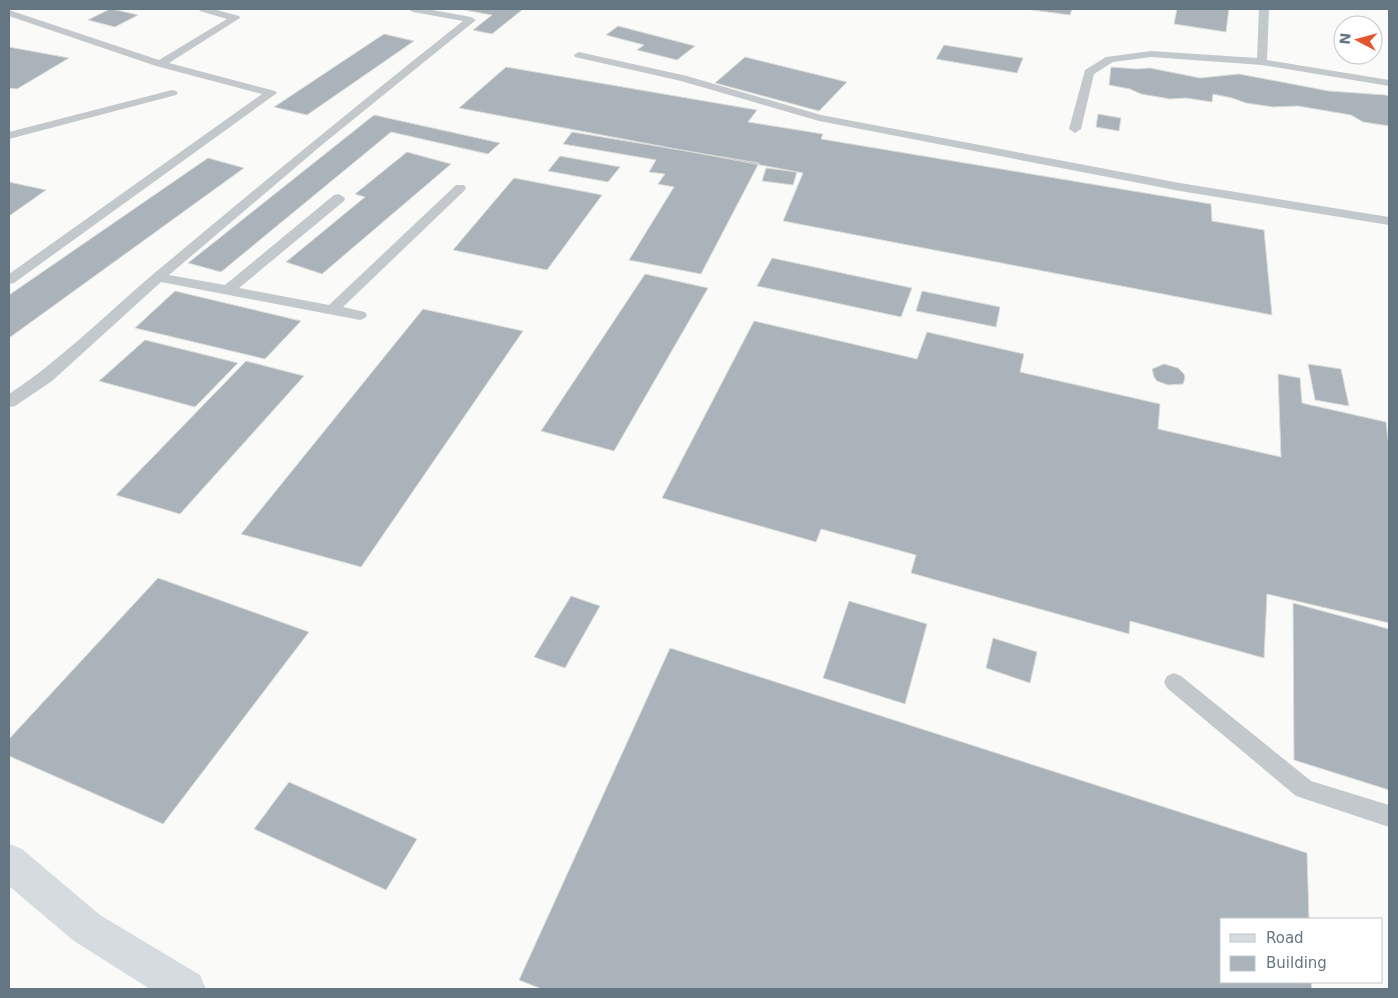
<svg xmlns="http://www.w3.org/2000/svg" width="1398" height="998" viewBox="0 0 1398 998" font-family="'DejaVu Sans',sans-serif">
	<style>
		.building { fill: #aab3b9; stroke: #dcdcda }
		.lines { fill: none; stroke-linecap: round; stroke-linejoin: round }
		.lane { fill: #c3c8cc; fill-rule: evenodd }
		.secondary { fill: #d6dbdf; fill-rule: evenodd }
	</style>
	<rect width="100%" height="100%" fill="#fafaf8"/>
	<path class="building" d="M 110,9 L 112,9 L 138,15 L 115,27 L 88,20 Z
		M 459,9 L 516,9 L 522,10 L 492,34 L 473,30 L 492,15 Z
		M 1025,9 L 1072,9 L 1070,15 Z
		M 1177,9 L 1229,9 L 1226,32 L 1174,24 Z
		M 618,26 L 695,46 L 677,60 L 637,50 L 644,45 L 606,35 Z
		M 384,34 L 414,41 L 307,115 L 274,107 Z
		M 944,45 L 1023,58 L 1017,73 L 936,59 Z
		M 9,47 L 69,58 L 17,89 L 9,88 Z
		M 745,57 L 847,82 L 819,111 L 715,83 Z
		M 506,67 L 757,110 L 748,122 L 823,134 L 821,139 L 1211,204 L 1212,221 L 1264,230 L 1272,315 L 783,221 L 803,173 L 459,108 Z
		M 1111,67 L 1137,69 L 1150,68 L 1200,78 L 1239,74 L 1329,91 L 1386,95 L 1389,96 L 1389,126 L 1363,122 L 1351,115 L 1298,106 L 1273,107 L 1246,103 L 1232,98 L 1213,94 L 1212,102 L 1186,98 L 1170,99 L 1141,94 L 1130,89 L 1109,85 Z
		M 1098,114 L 1121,118 L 1119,131 L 1096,127 Z
		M 374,115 L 500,143 L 488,154 L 391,132 L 221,272 L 188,263 Z
		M 572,132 L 759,163 L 701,274 L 629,260 L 674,187 L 658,184 L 665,174 L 649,172 L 656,160 L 563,144 Z
		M 407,152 L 451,164 L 322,274 L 286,262 L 365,197 L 355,194 Z
		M 560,156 L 620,167 L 608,182 L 548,171 Z
		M 208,158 L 244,168 L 9,338 L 9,295 Z
		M 766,168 L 797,172 L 793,185 L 762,181 Z
		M 514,178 L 602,195 L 547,270 L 453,250 Z
		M 9,182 L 46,190 L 9,216 Z
		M 772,258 L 912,288 L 901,317 L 757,286 Z
		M 645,274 L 708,288 L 614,451 L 541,431 Z
		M 175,291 L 301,321 L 265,359 L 135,328 Z
		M 922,291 L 1000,307 L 996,327 L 916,311 Z
		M 423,309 L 523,331 L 361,567 L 241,534 Z
		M 754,321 L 917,359 L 927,332 L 1024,354 L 1020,372 L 1160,404 L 1158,429 L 1281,457 L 1278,374 L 1300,378 L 1302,403 L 1386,422 L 1389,447 L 1389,623 L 1267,594 L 1264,658 L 1130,621 L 1129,634 L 911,573 L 916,555 L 821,529 L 816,542 L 662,498 Z
		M 145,340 L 238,363 L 195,407 L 99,381 Z
		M 246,361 L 304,376 L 180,514 L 116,495 Z
		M 1164,364 L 1178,368 L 1184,374 L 1185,378 L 1183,384 L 1168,385 L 1157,381 L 1154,377 L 1152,369 Z
		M 1308,364 L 1341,369 L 1349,406 L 1315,400 Z
		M 158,578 L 309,632 L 163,824 L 9,756 L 9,739 Z
		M 571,596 L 600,606 L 565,668 L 534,657 Z
		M 849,601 L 927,624 L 905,704 L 823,678 Z
		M 1293,603 L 1389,629 L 1389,790 L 1294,760 Z
		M 993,638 L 1037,652 L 1030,683 L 986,668 Z
		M 670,648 L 1307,853 L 1309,919 L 1222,919 L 1222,982 L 1311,982 L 1312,989 L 542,989 L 519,980 Z
		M 289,782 L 417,839 L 386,890 L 254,829 Z"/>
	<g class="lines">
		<path class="lane" d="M 198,9 L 213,9 L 239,16 L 240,18 L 169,63 L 275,91 L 277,93 L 14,283 L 9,284 L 9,274 L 262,94 L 156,66 L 9,16 L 9,10 L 159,60 L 227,19 L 200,11 Z
			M 408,9 L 427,9 L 471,17 L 476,20 L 323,144 L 169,275 L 225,285 L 334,195 L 339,194 L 345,198 L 344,201 L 239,288 L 329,305 L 456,185 L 464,185 L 466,188 L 464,191 L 343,307 L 365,312 L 367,315 L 365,318 L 360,320 L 161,282 L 52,381 L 15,406 L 9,407 L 9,394 C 65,357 111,309 163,266 C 262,183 362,101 463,21 L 413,12 Z
			M 1259,9 L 1269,9 L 1267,60 L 1389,80 L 1389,86 L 1262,65 L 1151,57 L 1113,62 L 1094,74 L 1081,129 L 1075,133 L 1069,129 L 1085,70 L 1106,57 L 1151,51 L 1257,58 Z
			M 579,52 L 687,76 L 821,115 L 1180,183 L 1389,217 L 1389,225 L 1180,191 L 819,121 L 681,81 L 575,57 L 574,55 Z
			M 172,90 L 176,91 L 178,93 L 176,95 L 9,139 L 9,132 Z
			M 1174,673 L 1181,676 L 1311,781 L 1389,805 L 1389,827 L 1296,796 L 1167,688 L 1164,682 L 1167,676 Z"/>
		<path class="secondary" d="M 9,844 L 22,849 L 100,915 L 200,975 L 206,989 L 150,989 L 74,941 L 9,886 Z"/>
	</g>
	<rect width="1398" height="998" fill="none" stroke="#657683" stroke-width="20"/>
	<rect x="1220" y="918" width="162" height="65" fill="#ffffff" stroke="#c1c8cd"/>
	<rect x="1230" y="934" width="25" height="8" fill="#d6dbdf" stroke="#c1c8cd"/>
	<text x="1266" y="943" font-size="15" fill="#657683">Road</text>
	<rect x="1230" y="956" width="25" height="15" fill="#aab3b9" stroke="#c1c8cd"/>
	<text x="1266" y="968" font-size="15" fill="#657683">Building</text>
	<g transform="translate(1358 40) rotate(276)"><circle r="24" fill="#ffffff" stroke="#c1c8cd"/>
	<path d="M0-4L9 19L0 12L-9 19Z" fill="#e4572e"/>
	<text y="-8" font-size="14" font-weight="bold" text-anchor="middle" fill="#657683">N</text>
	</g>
</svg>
